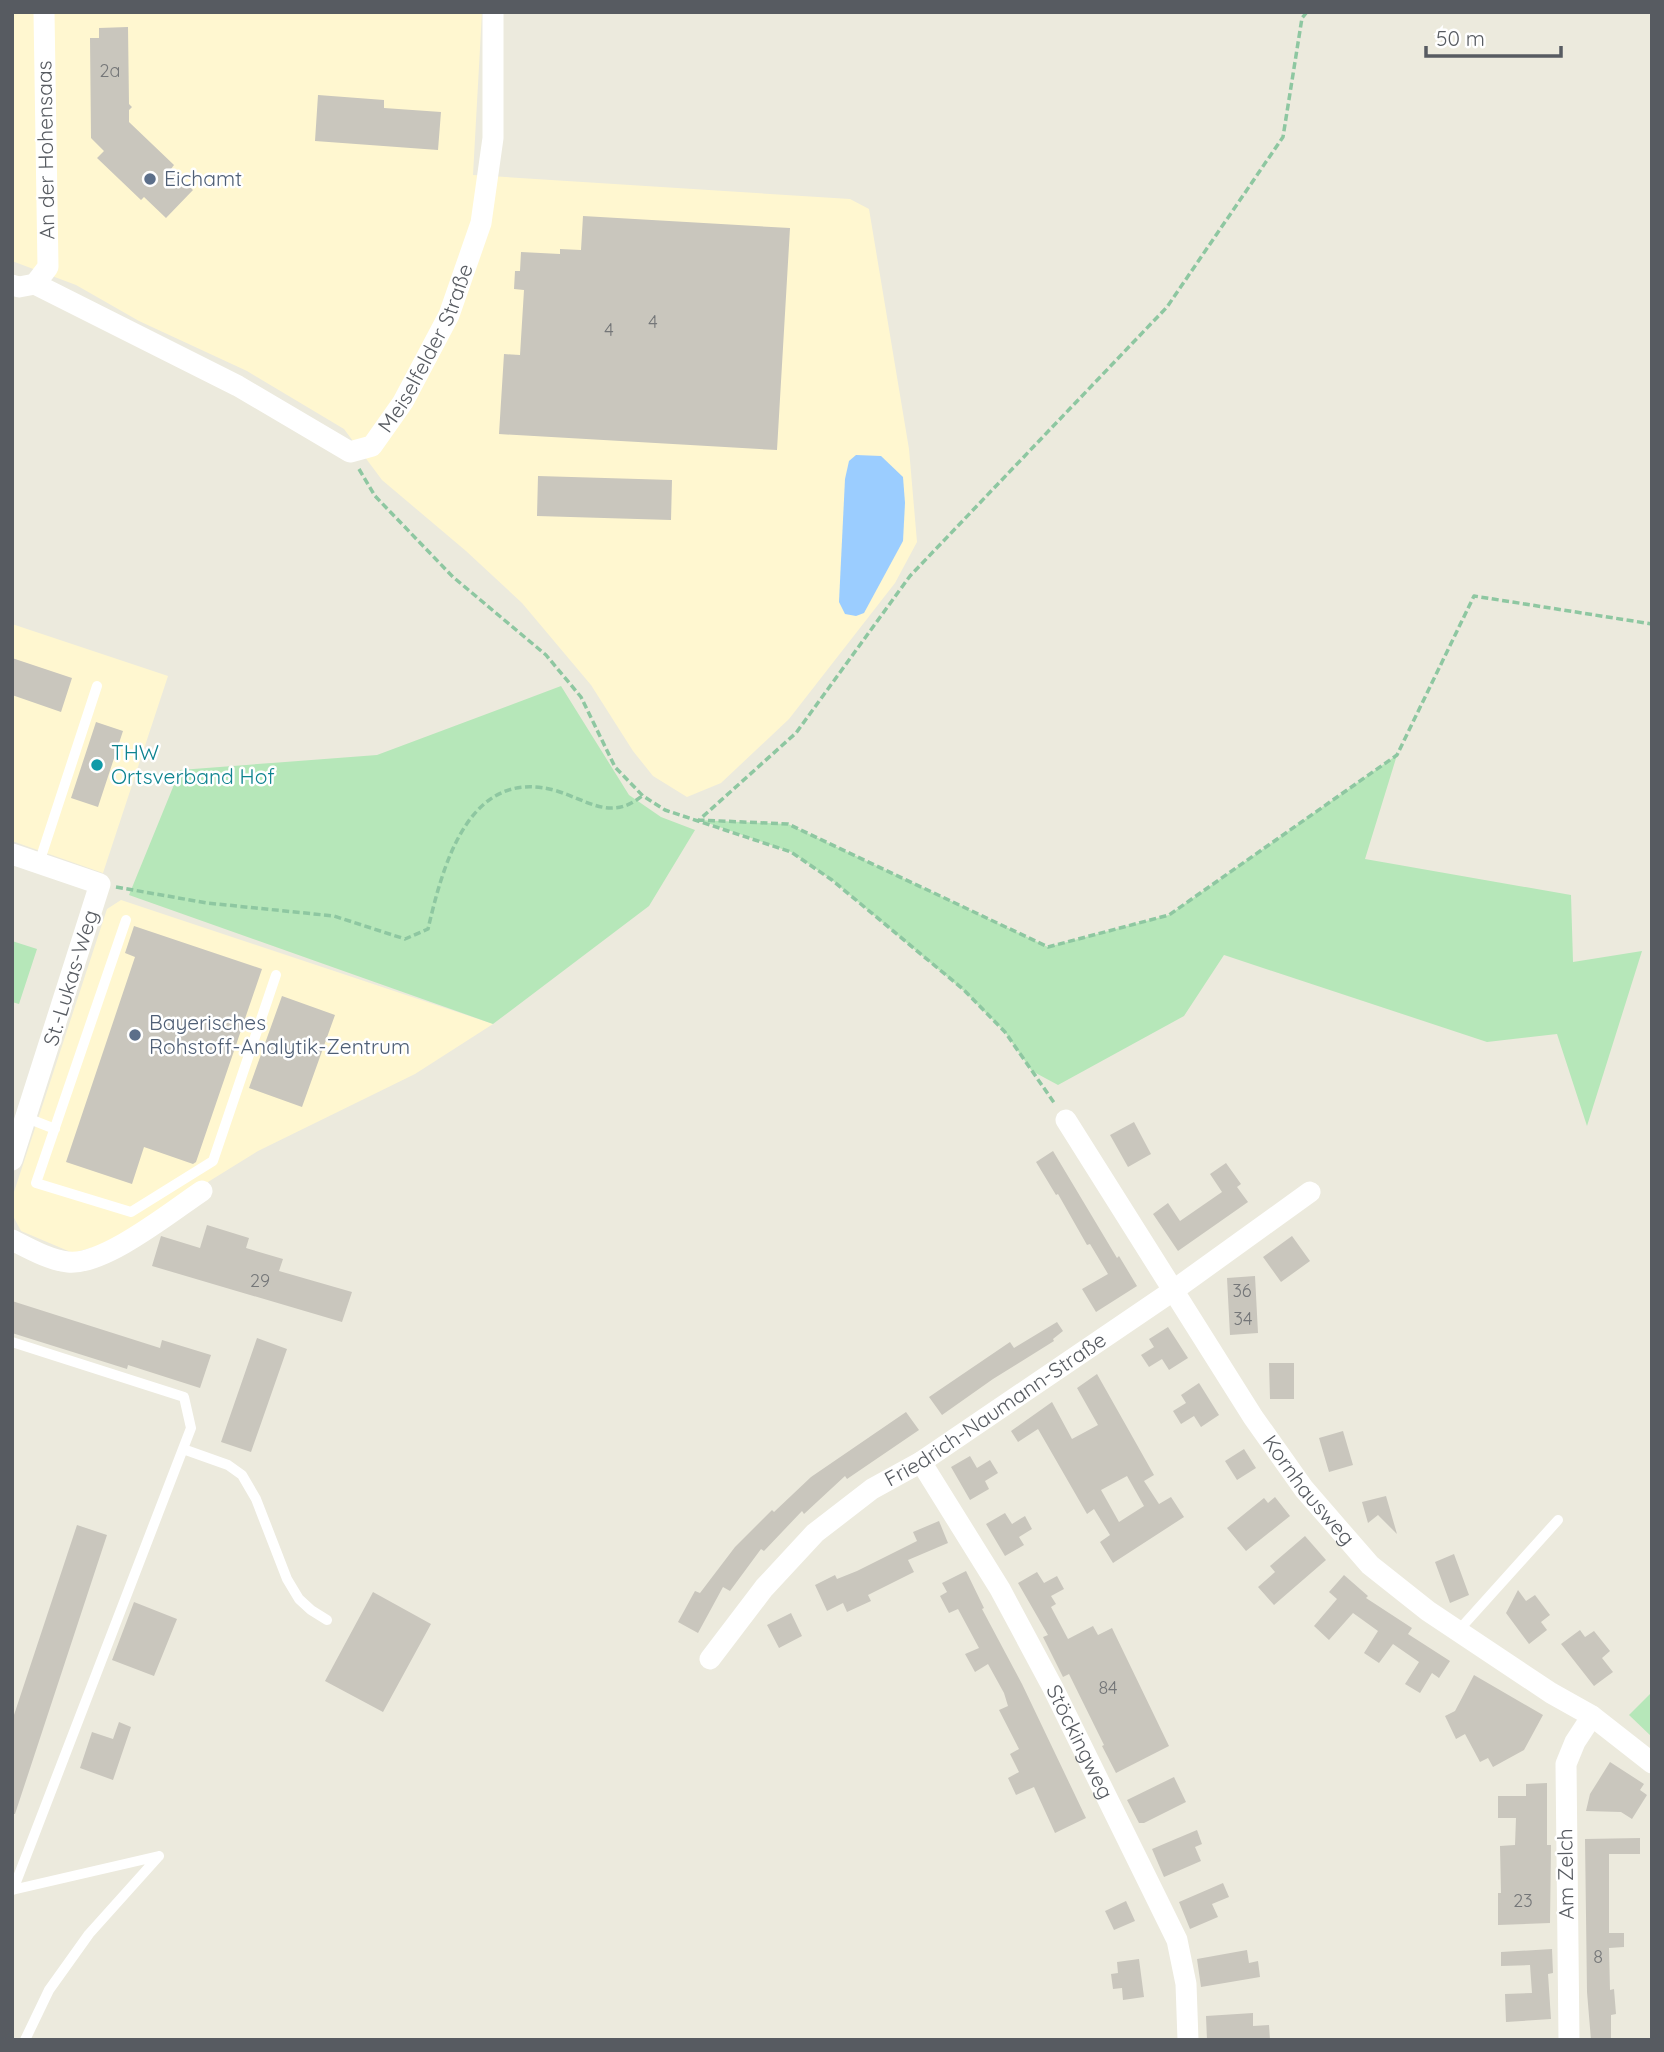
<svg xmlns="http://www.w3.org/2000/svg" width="1664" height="2052" viewBox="0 0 1664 2052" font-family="Quicksand,sans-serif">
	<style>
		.commercial { fill: #fff7d0 }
		.green { fill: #b6e7b9 }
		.water { fill: #9bcdff }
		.building { fill: #c9c6bd; fill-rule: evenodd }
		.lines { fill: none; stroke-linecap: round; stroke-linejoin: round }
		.path { stroke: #8ec7a1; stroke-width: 3.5; stroke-dasharray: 7 3.5; stroke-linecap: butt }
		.service { stroke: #fff; stroke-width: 10 }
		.minor { stroke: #fff; stroke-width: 21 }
		.service-dot { fill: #5c6f8a; stroke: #fff; stroke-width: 2.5 }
		.culture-dot { fill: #0f9aa8; stroke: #fff; stroke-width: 2.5 }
		.labels { text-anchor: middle; stroke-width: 5; stroke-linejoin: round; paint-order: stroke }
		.number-label { font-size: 18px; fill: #747678 }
		.street-label { font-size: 21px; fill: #575b61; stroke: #fff }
		.service-label { font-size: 21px; fill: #4e5e75; stroke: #fff; text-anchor: start }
		.culture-label { font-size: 21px; fill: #0d838f; stroke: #fff; text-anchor: start }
	</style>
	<rect width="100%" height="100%" fill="#eceadd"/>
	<path class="commercial" d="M 12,12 L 482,12 L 473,175 L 850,199 L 869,209 L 909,449 L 917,542 L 895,583 L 789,719 L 721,783 L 687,797 L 653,776 L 633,751 L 591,685 L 522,603 L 466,551 L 382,480 L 344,429 L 247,371 L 139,321 L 76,285 L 12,261 Z
		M 12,624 L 168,676 L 103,873 L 12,841 Z
		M 121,900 L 493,1024 L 415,1074 L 258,1151 L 111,1242 L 73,1253 L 21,1231 L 12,1214 L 12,1198 L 107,909 Z"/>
	<path class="green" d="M 561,686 L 629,795 L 661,817 L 695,830 L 649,906 L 493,1024 L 129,895 L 180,770 L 377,755 Z
		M 1397,755 L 1365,859 L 1571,895 L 1573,962 L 1642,951 L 1587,1126 L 1557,1034 L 1487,1042 L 1224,955 L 1184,1016 L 1058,1085 L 1032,1071 L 1005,1032 L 963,990 L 832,880 L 791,852 L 699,820 L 788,824 L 1048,947 L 1169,915 Z
		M 12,941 L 37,949 L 19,1004 L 12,1002 Z
		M 1652,1692 L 1652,1737 L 1629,1715 Z"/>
	<path class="water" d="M 856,455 L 881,456 L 903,477 L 905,503 L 903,541 L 864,613 L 856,616 L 845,614 L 839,602 L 845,479 L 849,461 Z"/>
	<path class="building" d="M 128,27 L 129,104 L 132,107 L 129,110 L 129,122 L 174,165 L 171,169 L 193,190 L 166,218 L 144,197 L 141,200 L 97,158 L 104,151 L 91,138 L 90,38 L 99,38 L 99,28 Z
		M 318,95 L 384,100 L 384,108 L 441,112 L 438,150 L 315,141 Z
		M 583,216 L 790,228 L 777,450 L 499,434 L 504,354 L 520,355 L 524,290 L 514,289 L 515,271 L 520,271 L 521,252 L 560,254 L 560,249 L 581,250 Z
		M 538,476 L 672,480 L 671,520 L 537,516 Z
		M 12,658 L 72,678 L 61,712 L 12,695 Z
		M 96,722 L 123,731 L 98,807 L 71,798 Z
		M 134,926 L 262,969 L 196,1162 L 193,1164 L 144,1147 L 132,1184 L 66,1162 L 135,957 L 125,953 Z
		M 282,996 L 335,1015 L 302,1107 L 249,1088 Z
		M 1134,1122 L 1151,1154 L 1128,1167 L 1110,1135 Z
		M 1053,1151 L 1117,1258 L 1119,1256 L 1137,1286 L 1096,1312 L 1082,1289 L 1108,1274 L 1090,1244 L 1087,1245 L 1058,1194 L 1056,1195 L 1036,1162 Z
		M 1226,1163 L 1241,1184 L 1237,1187 L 1248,1202 L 1178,1251 L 1153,1214 L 1168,1203 L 1180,1221 L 1222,1192 L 1210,1174 Z
		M 207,1225 L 249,1238 L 246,1248 L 283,1259 L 279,1271 L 352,1292 L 342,1322 L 152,1266 L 161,1236 L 200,1248 Z
		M 1292,1236 L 1310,1261 L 1281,1282 L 1263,1257 Z
		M 1255,1276 L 1258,1333 L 1230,1335 L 1227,1278 Z
		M 12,1301 L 160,1348 L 162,1340 L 211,1355 L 200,1388 L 128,1365 L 127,1369 L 12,1333 Z
		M 1057,1322 L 1063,1331 L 1053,1339 L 1054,1341 L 993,1379 L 942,1415 L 929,1397 L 1010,1342 L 1014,1348 Z
		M 1168,1327 L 1188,1358 L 1169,1370 L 1162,1359 L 1149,1367 L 1141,1355 L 1154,1347 L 1149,1339 Z
		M 257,1338 L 287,1349 L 251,1452 L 221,1442 Z
		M 1269,1363 L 1294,1363 L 1294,1399 L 1270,1399 Z
		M 1097,1374 L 1154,1475 L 1144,1481 L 1159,1504 L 1171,1497 L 1184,1517 L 1113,1563 L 1100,1542 L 1110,1535 L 1094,1509 L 1087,1514 L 1038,1429 L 1018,1442 L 1011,1431 L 1052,1402 L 1072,1439 L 1098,1425 L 1077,1388 ZM 1127,1476 L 1144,1506 L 1119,1522 L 1101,1490 Z
		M 1199,1383 L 1219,1415 L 1201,1427 L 1194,1416 L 1181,1424 L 1173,1411 L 1186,1403 L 1181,1395 Z
		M 906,1412 L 919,1430 L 847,1479 L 845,1476 L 804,1514 L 802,1511 L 764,1551 L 761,1549 L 730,1591 L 723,1587 L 698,1633 L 678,1622 L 695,1591 L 700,1593 L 735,1547 L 772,1510 L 774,1512 L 811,1477 Z
		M 1343,1431 L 1353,1465 L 1329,1472 L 1319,1438 Z
		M 1244,1449 L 1256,1468 L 1237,1480 L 1225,1461 Z
		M 970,1456 L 977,1468 L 990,1460 L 998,1473 L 985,1481 L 989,1489 L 970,1500 L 951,1467 Z
		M 1386,1496 L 1397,1534 L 1378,1515 L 1368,1523 L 1362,1502 Z
		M 1275,1497 L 1290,1516 L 1246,1551 L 1227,1528 L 1264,1498 L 1268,1503 Z
		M 1005,1513 L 1012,1524 L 1025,1516 L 1032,1529 L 1019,1537 L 1024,1545 L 1005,1556 L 986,1524 Z
		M 939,1521 L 948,1543 L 908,1560 L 914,1572 L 868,1595 L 871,1601 L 847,1612 L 843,1603 L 827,1611 L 815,1585 L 835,1575 L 837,1579 L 857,1571 L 917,1541 L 913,1532 Z
		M 77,1525 L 107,1535 L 15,1814 L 12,1814 L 12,1721 Z
		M 1305,1536 L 1326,1560 L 1274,1605 L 1258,1587 L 1275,1572 L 1270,1566 Z
		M 1454,1554 L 1469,1595 L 1450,1603 L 1435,1562 Z
		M 966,1571 L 984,1608 L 982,1609 L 1022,1684 L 1086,1818 L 1055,1833 L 1034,1787 L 1016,1795 L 1008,1778 L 1019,1772 L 1010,1754 L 1019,1749 L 999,1710 L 1008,1706 L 1004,1693 L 988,1664 L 975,1672 L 965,1654 L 979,1648 L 958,1609 L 949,1613 L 940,1596 L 947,1592 L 942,1583 Z
		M 1037,1572 L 1044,1583 L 1057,1576 L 1064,1589 L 1051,1596 L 1056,1604 L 1051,1607 L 1068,1639 L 1093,1626 L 1098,1635 L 1112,1628 L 1169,1746 L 1116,1773 L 1102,1746 L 1104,1745 L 1069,1674 L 1063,1677 L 1043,1637 L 1048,1635 L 1018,1583 Z
		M 1344,1575 L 1368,1596 L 1366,1598 L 1412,1628 L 1408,1634 L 1450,1661 L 1439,1678 L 1432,1673 L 1420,1693 L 1405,1684 L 1419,1662 L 1393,1644 L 1379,1663 L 1364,1653 L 1378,1631 L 1353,1613 L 1329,1640 L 1314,1626 L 1337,1599 L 1329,1592 Z
		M 1518,1590 L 1526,1601 L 1535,1595 L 1550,1615 L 1541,1622 L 1547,1630 L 1529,1644 L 1506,1613 Z
		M 373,1592 L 431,1624 L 383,1712 L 325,1681 Z
		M 134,1602 L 177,1619 L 154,1676 L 112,1660 Z
		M 791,1613 L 802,1636 L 779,1648 L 767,1625 Z
		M 1580,1630 L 1585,1637 L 1594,1631 L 1610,1651 L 1602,1658 L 1613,1672 L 1594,1686 L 1561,1644 Z
		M 1474,1675 L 1543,1715 L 1524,1750 L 1493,1767 L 1488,1758 L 1480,1762 L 1465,1734 L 1456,1739 L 1445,1716 L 1455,1711 Z
		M 119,1722 L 131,1727 L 113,1780 L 80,1768 L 92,1732 L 113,1739 Z
		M 1610,1762 L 1644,1784 L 1640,1790 L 1647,1795 L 1632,1819 L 1621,1812 L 1586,1811 L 1590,1794 Z
		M 1174,1777 L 1186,1802 L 1144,1823 L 1139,1823 L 1127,1800 Z
		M 1547,1783 L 1547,1845 L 1551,1845 L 1550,1923 L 1498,1925 L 1498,1893 L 1501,1893 L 1500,1846 L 1515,1845 L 1516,1818 L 1498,1818 L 1498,1796 L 1526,1796 L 1526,1784 Z
		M 1197,1830 L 1202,1844 L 1195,1847 L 1201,1861 L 1164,1877 L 1152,1849 Z
		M 1640,1838 L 1640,1854 L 1609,1854 L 1609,1933 L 1624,1933 L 1624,1947 L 1609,1948 L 1610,1990 L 1614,1989 L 1616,2014 L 1611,2015 L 1611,2040 L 1591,2040 L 1587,1992 L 1585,1839 Z
		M 1223,1883 L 1229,1897 L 1212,1904 L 1218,1917 L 1190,1929 L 1179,1902 Z
		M 1126,1901 L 1135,1921 L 1114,1930 L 1105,1911 Z
		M 1552,1949 L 1553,1973 L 1548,1974 L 1551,2019 L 1506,2022 L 1505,1994 L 1532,1993 L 1530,1965 L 1501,1966 L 1501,1952 Z
		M 1247,1950 L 1249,1963 L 1258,1961 L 1260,1977 L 1201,1987 L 1197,1959 Z
		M 1139,1959 L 1144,1997 L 1123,2000 L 1122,1988 L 1113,1989 L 1111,1974 L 1118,1973 L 1117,1962 Z
		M 1253,2013 L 1253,2026 L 1269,2025 L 1270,2040 L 1207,2040 L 1206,2016 Z"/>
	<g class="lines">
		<path class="path" d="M 1307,12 L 1302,18 L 1283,137 L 1167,307 L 910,576 L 796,733 L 699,820 L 788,824 L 1048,947 L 1169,915 L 1397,755 L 1474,596 L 1652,624
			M 359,469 L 375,496 L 453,577 L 546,655 L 581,697 L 615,767 L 643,796 L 665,810 L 791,852 L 832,880 L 964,990 L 1005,1032 L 1055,1104
			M 116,887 L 207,903 L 334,916 L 405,939 L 428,929 C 443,865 469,765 557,791 C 589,801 611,821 642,796"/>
		<path class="service" d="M 39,863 L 97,686
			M 126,920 L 36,1183 L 131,1212 L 213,1161 L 276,975
			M 27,1118 L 55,1129
			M 12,1342 L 184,1397 L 191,1428 L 13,1890
			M 183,1449 L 228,1465 L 242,1475 L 256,1499 L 287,1579 L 299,1599 L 311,1610 L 327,1620
			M 1458,1631 L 1558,1520
			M 12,1890 L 159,1856
			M 25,2040 L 49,1990 L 89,1934 L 159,1856"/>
		<g class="minor">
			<path d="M 35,284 L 48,267 L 44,12"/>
			<path id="s1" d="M 12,285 L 19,287 L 35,284 L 238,386 L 350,452 L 372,446 L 403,402 L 449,315 L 481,223 L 493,138 L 493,12"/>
			<path d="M 12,854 L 100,884 L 12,1160"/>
			<path id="s2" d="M 1066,1120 L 1253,1417 L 1304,1489 L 1370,1565 L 1428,1611 L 1551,1693 L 1592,1716 L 1652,1763"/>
			<path d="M 12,1240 C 30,1249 49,1260 68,1262 C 104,1266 172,1211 202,1191"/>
			<path id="s3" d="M 921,1462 L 1000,1589 L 1053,1688 L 1177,1940 L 1186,1984 L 1188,2040"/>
			<path id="s4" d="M 710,1659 L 764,1588 L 815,1533 L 872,1489 L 921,1462 L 1174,1290 L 1310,1192"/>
			<path d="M 1569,2040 L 1566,1764 L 1575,1742 L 1592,1716"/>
		</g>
	</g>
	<g class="service-dot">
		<circle cx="150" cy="179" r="7"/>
		<circle cx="135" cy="1035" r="7"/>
	</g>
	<circle class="culture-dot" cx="97" cy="765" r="7"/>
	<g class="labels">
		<g class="number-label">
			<text x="110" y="77">2a</text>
			<text x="653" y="328">4</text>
			<text x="609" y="336">4</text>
			<text x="260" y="1287">29</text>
			<text x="1242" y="1297">36</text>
			<text x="1243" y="1325">34</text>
			<text x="1108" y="1694">84</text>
			<text x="1523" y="1907">23</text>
			<text x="1598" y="1963">8</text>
		</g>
		<g class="street-label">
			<text transform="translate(46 150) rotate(-91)" y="7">An der Hohensaas</text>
			<text dy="7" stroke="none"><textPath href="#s1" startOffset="516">Meiselfelder Straße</textPath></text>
			<text transform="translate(71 978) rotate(-73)" y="7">St.-Lukas-Weg</text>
			<text dy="7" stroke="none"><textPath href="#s4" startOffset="383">Friedrich-Naumann-Straße</textPath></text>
			<text dy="7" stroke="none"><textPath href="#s2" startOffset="443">Kornhausweg</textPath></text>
			<text dy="7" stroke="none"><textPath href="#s3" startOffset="322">Stöckingweg</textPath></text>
			<text transform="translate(1566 1874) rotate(-91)" y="7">Am Zelch</text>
		</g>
		<g class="service-label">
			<text x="164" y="186">Eichamt</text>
			<text x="149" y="1030">Bayerisches<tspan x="149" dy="24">Rohstoff-Analytik-Zentrum</tspan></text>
		</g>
		<g class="culture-label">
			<text x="111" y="760">THW<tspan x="111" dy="24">Ortsverband Hof</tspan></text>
		</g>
	</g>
	<rect width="1664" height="2052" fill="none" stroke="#575b61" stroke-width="28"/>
	<path d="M1426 46v10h135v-10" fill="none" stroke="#575b61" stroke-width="3.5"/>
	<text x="1436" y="46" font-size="21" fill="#575b61" stroke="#ffffff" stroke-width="5" paint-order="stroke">50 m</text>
</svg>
